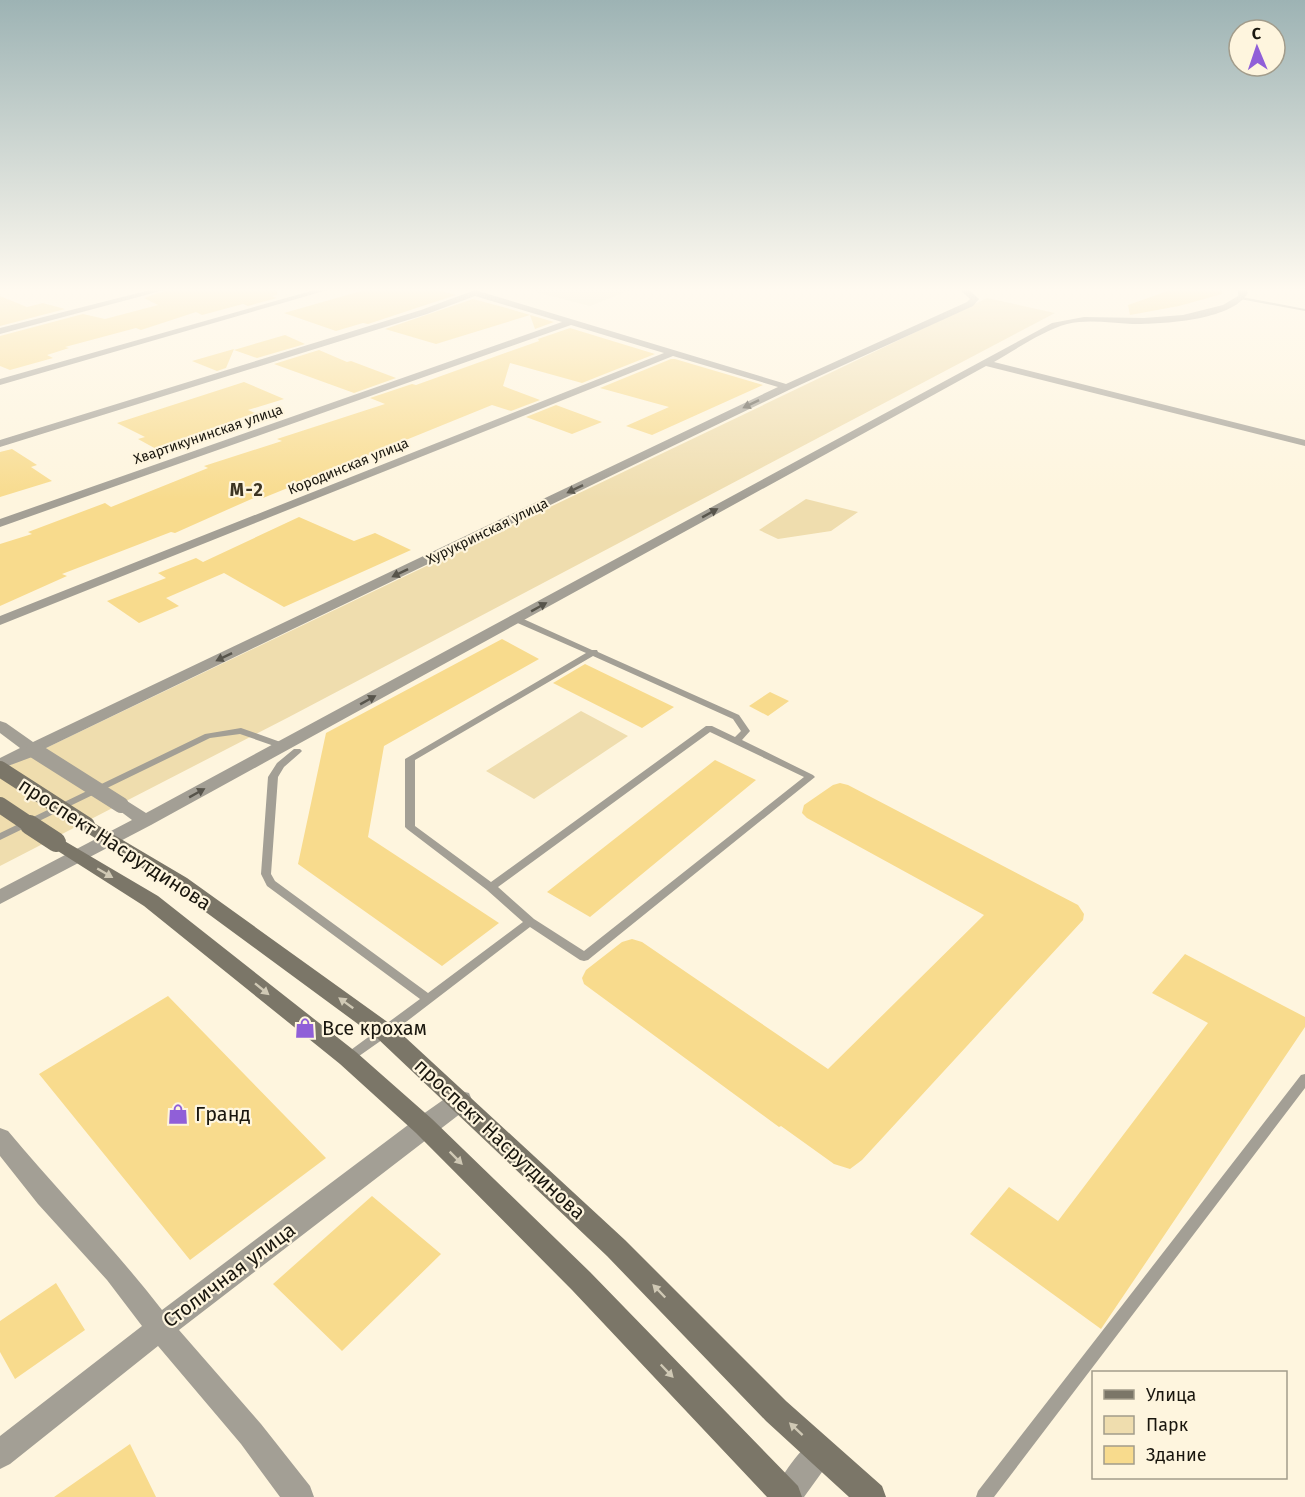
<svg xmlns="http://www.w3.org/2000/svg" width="1305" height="1497" viewBox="0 0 1305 1497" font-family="'Fira Sans',sans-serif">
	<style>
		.built { fill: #f3e8c9 }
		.green { fill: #efddae }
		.building { fill: #f8db8d }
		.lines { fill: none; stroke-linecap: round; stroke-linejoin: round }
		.service { fill: #a39f95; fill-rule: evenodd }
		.minor { fill: #a39f95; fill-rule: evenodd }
		.secondary { fill: #7b7668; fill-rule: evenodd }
		.minor-bridge { stroke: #a39f95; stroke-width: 16 }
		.secondary-bridge-far1 { stroke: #7b7668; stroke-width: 16 }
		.secondary-bridge { stroke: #7b7668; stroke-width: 20 }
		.oneway { fill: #57544b }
		.oneway2 { fill: #d0c9b5 }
		.labels { text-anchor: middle; stroke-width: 4.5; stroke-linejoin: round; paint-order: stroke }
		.far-street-label { font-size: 14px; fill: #19160e; stroke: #fef5de }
		.far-district-label { font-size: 18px; font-weight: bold; letter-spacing: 1.5px; fill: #3c3422; stroke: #fef5de }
		.near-street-label { font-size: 20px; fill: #19160e; stroke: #fef5de }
		.near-poi-label { font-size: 20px; fill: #19160e; stroke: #fef5de; text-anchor: start }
	</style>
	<rect width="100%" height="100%" fill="#fef5de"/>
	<path class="built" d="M 537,289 L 633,289 L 590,306 L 531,291 Z"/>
	<path class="green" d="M 987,298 L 1055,313 L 289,717 L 0,866 L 0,770 Z
		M 806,499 L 858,512 L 831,531 L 778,539 L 759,530 Z
		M 581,711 L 628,736 L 534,799 L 486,771 Z"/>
	<path class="building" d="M 170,289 L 277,289 L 277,295 L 272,296 L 277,298 L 248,306 L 243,304 L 202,315 L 196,312 L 141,330 L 136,328 L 65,347 L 69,348 L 47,355 L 53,358 L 10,370 L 0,366 L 0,336 L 83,314 L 105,319 L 158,305 L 144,298 Z
		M 368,289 L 434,289 L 456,295 L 368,324 L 363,323 L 336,331 L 284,313 Z
		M 1173,289 L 1222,289 L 1222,294 L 1179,306 L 1130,315 L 1128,305 Z
		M 0,296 L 27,307 L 43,303 L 65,309 L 0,326 Z
		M 473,299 L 503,307 L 554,322 L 535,329 L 530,315 L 436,344 L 385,329 Z
		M 570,328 L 655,354 L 582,383 L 510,363 L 503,386 L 540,400 L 511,411 L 492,405 L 263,498 L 258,496 L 175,533 L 171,532 L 62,574 L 67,576 L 0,606 L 0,544 L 32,534 L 28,532 L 105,503 L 111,507 L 208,468 L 204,466 L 282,441 L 277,439 L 385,404 L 370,398 L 412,384 L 416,385 L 539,341 L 538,339 Z
		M 285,335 L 305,344 L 257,358 L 234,350 Z
		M 234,349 L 226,368 L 217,371 L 192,361 Z
		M 319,350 L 347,362 L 351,361 L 396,378 L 354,393 L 274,364 Z
		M 671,359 L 675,359 L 763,385 L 652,435 L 626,426 L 669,407 L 600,388 Z
		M 244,382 L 284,399 L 248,410 L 255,413 L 181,439 L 185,441 L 158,450 L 138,439 L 145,437 L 117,423 Z
		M 556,405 L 602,422 L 572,434 L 526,417 Z
		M 12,449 L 37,465 L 31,467 L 52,481 L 0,497 L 0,452 Z
		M 299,517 L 354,541 L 375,533 L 411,550 L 284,607 L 224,573 L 166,598 L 179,606 L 139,623 L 107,601 L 166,578 L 158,573 L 196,558 L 203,562 Z
		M 502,639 L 539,659 L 384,746 L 368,837 L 499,923 L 442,966 L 298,864 L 326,733 Z
		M 585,664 L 674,707 L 642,728 L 553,683 Z
		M 770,692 L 789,701 L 768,716 L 749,706 Z
		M 715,760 L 756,780 L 590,917 L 547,892 Z
		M 840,783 L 848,785 L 1078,905 L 1084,914 L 1083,920 L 862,1160 L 850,1169 L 834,1164 L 781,1126 L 779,1127 L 584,984 L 582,978 L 586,970 L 622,942 L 632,939 L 642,942 L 828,1069 L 984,915 L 807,818 L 802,813 L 804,805 L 833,785 Z
		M 1185,954 L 1305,1017 L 1305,1027 L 1101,1329 L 970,1234 L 1009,1187 L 1058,1221 L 1208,1023 L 1152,993 Z
		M 168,996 L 326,1158 L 190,1260 L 39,1074 Z
		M 372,1196 L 441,1254 L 342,1351 L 273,1284 Z
		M 56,1283 L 85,1330 L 15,1379 L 0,1352 L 0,1321 Z
		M 130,1444 L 156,1497 L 54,1497 Z"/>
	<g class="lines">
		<path class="service" d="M 1242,297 L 1305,309 L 1305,311 L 1240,299 Z
			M 513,617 L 519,617 L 592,650 L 597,650 L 598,652 L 739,715 L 750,731 L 742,740 L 813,775 L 815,777 L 588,960 L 584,961 L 580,960 L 530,927 L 389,1035 L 352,1061 L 348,1063 L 344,1061 L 342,1058 L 344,1055 L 420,999 L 267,886 L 261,874 L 268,777 L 277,763 L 294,749 L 300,749 L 302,751 L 300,753 L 284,767 L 278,777 L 271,874 L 275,881 L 428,993 L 523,922 L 487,890 L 407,829 L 405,827 L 405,759 L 586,653 L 513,621 L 512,619 ZM 593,656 L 733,719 L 741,731 L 735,737 L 712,726 L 706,726 L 491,882 L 415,826 L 415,760 ZM 710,732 L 804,777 L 584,951 L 534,919 L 498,887 Z
			M 241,728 L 286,744 L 287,746 L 283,749 L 280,748 L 240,734 L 210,738 L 0,840 L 0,833 L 205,734 Z
			M 1305,1074 L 1305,1088 L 994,1497 L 976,1497 L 978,1491 L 1301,1075 Z"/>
		<path class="minor" d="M 154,289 L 168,289 L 0,334 L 0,328 Z
			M 318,289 L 331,289 L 0,385 L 0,379 Z
			M 959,289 L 968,289 L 979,299 L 973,306 L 791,389 L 42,750 L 40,754 L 0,769 L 0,758 L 20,748 L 0,733 L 0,721 L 6,723 L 33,742 L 778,387 L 673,356 L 0,625 L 0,616 L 664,353 L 571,325 L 0,527 L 0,519 L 562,322 L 475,296 L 427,314 L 0,447 L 0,440 L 421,310 L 475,290 L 786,384 L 967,302 L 970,299 Z
			M 1238,289 L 1246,289 L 1248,293 C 1231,321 1162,324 1132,324 C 1111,323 1088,319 1067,324 C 1044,330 1015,350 994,362 L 1305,440 L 1305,446 L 986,366 L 151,825 L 0,904 L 0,889 L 132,820 L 112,805 L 115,801 L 127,801 L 146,813 L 1052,323 L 1084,317 L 1144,318 L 1183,315 L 1223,305 L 1238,296 Z
			M 461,1091 L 469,1093 L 472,1100 L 469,1107 L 179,1330 L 261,1424 L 310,1486 L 314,1497 L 280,1497 L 241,1444 L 158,1346 L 10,1464 L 0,1469 L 0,1436 L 142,1326 L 107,1280 L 38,1204 L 0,1156 L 0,1128 L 8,1131 C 59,1192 114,1248 162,1310 L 416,1119 L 453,1093 Z
			M 820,1436 L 830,1441 L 835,1451 L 830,1461 L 804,1497 L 771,1497 C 779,1479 802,1444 820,1436 Z"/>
		<path class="secondary" d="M 87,819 L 187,878 L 393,1026 L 625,1240 L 786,1401 L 882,1486 L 886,1497 L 849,1497 L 766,1421 L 607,1256 L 377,1038 L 173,888 L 81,829 L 78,825 L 81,821 Z
			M 56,836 L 158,896 L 356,1052 L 432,1119 L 590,1272 L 798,1486 L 802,1497 L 767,1497 L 572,1290 L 416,1133 L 340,1064 L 144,906 L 50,846 L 47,842 L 50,838 Z"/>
		<path class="minor-bridge" d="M 34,750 L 121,805"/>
		<path class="secondary-bridge-far1" d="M 0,769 L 87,825
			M 0,805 L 33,827"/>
		<path class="secondary-bridge" d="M 30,825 L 56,842"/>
	</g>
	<defs><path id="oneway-solid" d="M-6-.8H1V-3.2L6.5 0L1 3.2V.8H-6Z" transform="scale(1.5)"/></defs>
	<g class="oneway">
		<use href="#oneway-solid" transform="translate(751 404) rotate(154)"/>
		<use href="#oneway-solid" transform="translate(575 489) rotate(154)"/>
		<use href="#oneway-solid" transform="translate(710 513) rotate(-29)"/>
		<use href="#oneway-solid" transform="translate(400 573) rotate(154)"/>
		<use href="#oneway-solid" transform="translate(539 607) rotate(-29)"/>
		<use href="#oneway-solid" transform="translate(224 657) rotate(154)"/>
		<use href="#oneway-solid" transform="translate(368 700) rotate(-29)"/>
		<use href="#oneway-solid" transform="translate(197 793) rotate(-29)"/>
	</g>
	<g class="oneway2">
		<use href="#oneway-solid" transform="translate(105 873) rotate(30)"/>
		<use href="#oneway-solid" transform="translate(262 989) rotate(39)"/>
		<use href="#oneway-solid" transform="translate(346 1003) rotate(-144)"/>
		<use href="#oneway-solid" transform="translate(456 1158) rotate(45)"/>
		<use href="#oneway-solid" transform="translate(659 1291) rotate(-134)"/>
		<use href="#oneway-solid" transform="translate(667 1371) rotate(46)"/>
		<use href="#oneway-solid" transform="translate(796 1429) rotate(-137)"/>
	</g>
	<linearGradient id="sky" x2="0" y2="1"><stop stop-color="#9db3b4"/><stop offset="0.58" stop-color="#fffaf0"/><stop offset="1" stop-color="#fffaf0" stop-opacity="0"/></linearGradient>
	<rect width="1305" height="499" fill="url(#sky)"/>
	<defs>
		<g id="shop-bare" transform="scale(1.62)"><path d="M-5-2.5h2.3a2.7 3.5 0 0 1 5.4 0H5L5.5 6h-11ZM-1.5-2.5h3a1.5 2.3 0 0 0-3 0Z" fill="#905fd8" stroke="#fef5de" stroke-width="2.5" paint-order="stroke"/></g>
	</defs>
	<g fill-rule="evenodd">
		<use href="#shop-bare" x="305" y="1028"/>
		<use href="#shop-bare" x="178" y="1114"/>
	</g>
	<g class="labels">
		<g class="far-street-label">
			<text transform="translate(208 434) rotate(-19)" y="5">Хвартикунинская улица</text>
			<text transform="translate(348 466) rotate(-22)" y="5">Кородинская улица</text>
			<text transform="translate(487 531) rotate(-26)" y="5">Хурукринская улица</text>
		</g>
		<g class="far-district-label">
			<text x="247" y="496">М-2</text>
		</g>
		<g class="near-street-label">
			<text transform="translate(115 844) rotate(33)" y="7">проспект Насрутдинова</text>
			<text transform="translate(500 1139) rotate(43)" y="7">проспект Насрутдинова</text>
			<text transform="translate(229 1275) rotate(-37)" y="7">Столичная улица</text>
		</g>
		<g class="near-poi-label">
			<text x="322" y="1035">Все крохам</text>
			<text x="195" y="1121">Гранд</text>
		</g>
	</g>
	<rect x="1092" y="1371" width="195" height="108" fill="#fef5de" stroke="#a29c8b" stroke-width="1.5"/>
	<rect x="1104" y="1390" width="30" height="9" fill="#7b7668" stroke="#a29c8b" stroke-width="1.5"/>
	<text x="1146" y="1401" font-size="18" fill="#19160e">Улица</text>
	<rect x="1104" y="1416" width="30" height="18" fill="#efddae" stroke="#a29c8b" stroke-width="1.5"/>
	<text x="1146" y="1431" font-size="18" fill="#19160e">Парк</text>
	<rect x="1104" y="1446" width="30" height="18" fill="#f8db8d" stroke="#a29c8b" stroke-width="1.5"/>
	<text x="1146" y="1461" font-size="18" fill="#19160e">Здание</text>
	<g transform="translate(1257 48) rotate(358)"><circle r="28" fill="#fef5de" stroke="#a29c8b" stroke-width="1.5"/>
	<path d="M0-4.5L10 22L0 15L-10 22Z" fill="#905fd8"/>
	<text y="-9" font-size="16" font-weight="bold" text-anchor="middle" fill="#19160e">С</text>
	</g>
</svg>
